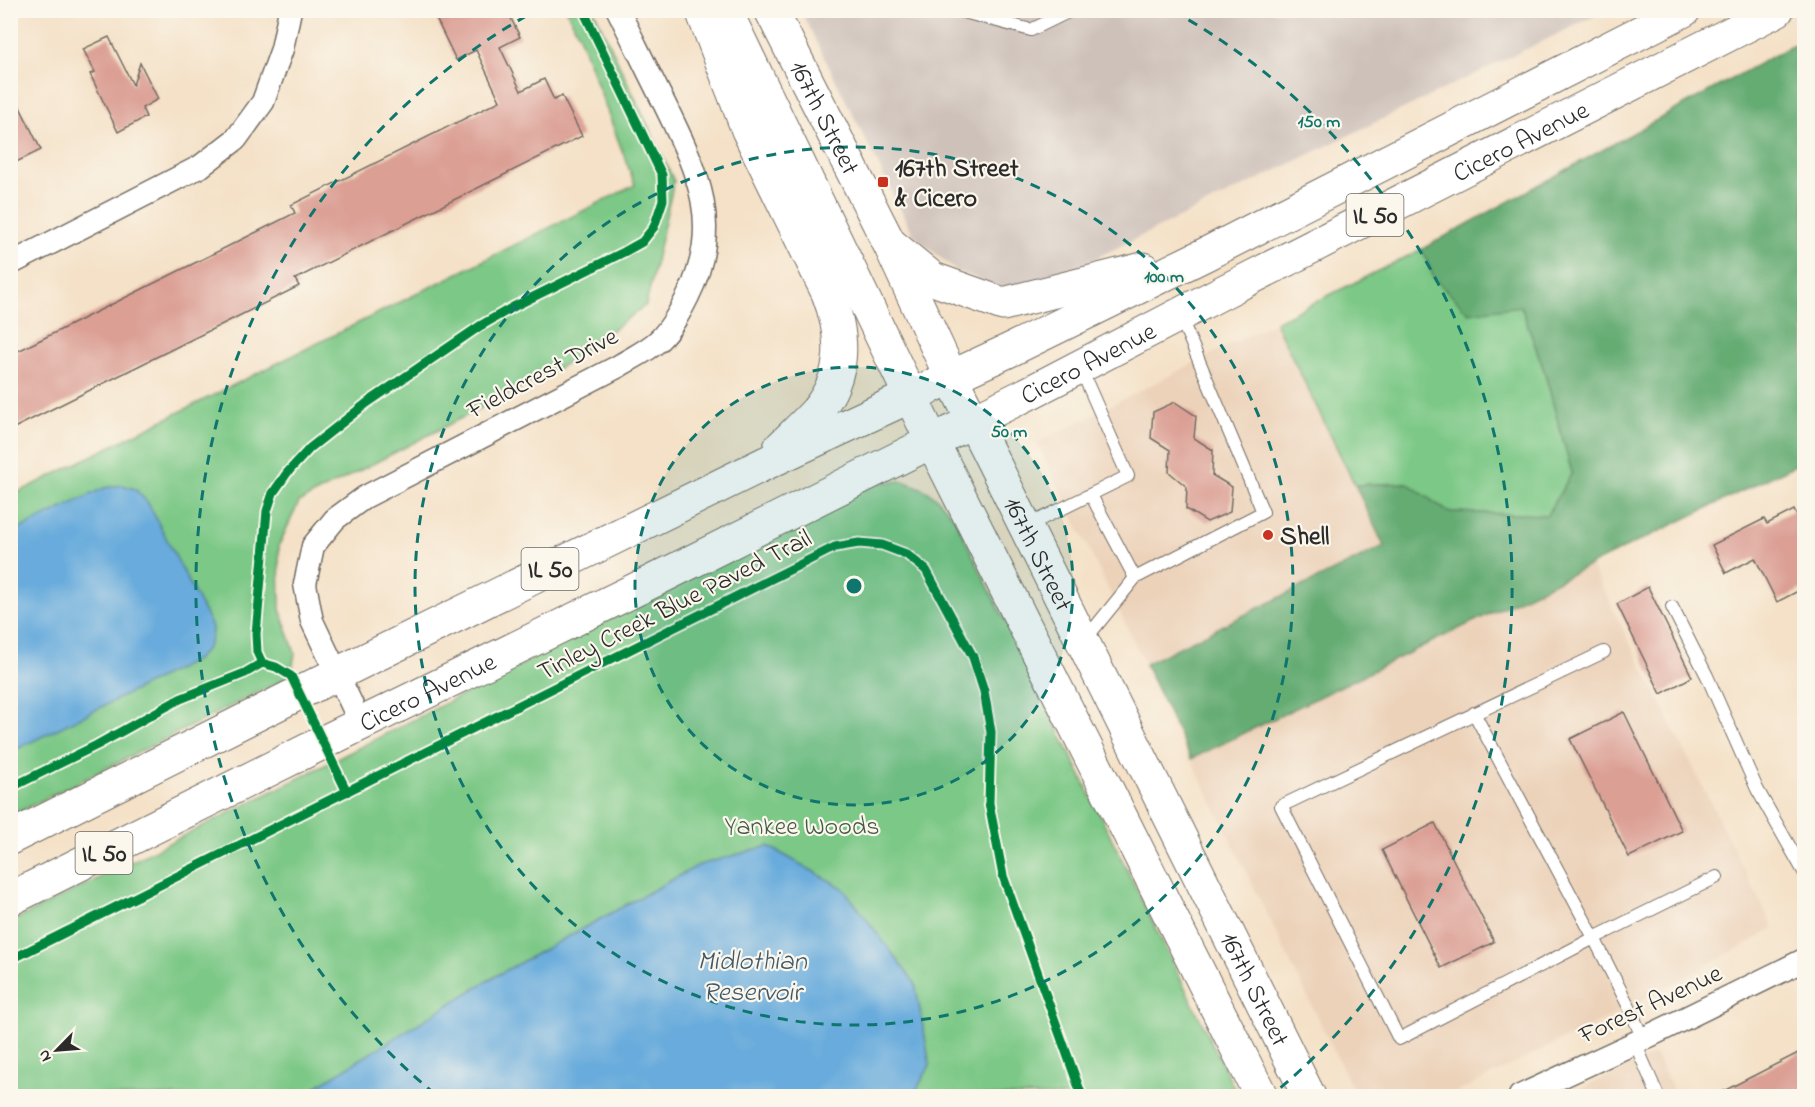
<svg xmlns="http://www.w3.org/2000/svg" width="1815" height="1107" viewBox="0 0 1815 1107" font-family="'Indie Flower',sans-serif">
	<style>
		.built { fill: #ecd2b9 }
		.industrial { fill: #cec1b9 }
		.green { fill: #7cc886; stroke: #547a58; stroke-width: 1.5 }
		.forest { fill: #65ac73; stroke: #486c4f; stroke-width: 1.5 }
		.water { fill: #68abdc; stroke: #4a6b84; stroke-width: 1.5 }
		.building { fill: #db9f94 }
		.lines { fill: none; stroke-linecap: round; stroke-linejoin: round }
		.lane-casing { stroke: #716b62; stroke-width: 14 }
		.street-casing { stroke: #716b62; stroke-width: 25 }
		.secondary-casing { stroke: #716b62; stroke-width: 35 }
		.primary-casing { stroke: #716b62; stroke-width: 35 }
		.lane { stroke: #fff; stroke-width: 12 }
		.street { stroke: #fff; stroke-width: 22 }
		.secondary { stroke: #fff; stroke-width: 33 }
		.primary { stroke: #fff; stroke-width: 33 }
		.cycleway-casing { stroke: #fbf7ec; stroke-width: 13 }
		.cycleway { stroke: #00873e; stroke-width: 9 }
		.ring { fill: none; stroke: #0f766e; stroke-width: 3; stroke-dasharray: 10 8 }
		.poi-dot { fill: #c8321e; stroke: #fbf7ec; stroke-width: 2 }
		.labels { text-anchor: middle; stroke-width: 4.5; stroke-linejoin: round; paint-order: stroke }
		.shield { fill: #fbf7ec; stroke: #696865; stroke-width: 1.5 }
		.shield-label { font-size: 24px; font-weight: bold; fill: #2b2b2b }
		.street-label { font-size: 26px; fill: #2b2b2b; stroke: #fbf7ec }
		.poi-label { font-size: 26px; font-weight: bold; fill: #2b2b2b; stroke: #fbf7ec; text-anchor: start }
		.park-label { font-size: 26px; fill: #435a46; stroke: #fbf7ec }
		.water-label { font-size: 27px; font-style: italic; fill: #405869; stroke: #fbf7ec }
		.centre { fill: #0f766e; stroke: #fbf7ec; stroke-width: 3 }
		.ring-label { font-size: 18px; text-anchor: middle; font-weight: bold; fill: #0f766e; stroke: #fbf7ec; stroke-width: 4.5; stroke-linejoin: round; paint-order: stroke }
	</style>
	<rect width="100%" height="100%" fill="#fbf7ec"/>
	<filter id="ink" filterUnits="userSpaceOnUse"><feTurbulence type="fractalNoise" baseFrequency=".0167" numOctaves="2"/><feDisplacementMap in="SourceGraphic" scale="12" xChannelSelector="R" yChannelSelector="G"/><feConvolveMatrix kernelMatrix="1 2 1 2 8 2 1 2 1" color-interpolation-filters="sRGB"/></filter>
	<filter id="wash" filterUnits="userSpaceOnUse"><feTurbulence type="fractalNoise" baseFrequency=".008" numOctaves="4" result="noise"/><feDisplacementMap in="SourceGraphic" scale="24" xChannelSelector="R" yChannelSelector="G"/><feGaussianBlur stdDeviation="1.35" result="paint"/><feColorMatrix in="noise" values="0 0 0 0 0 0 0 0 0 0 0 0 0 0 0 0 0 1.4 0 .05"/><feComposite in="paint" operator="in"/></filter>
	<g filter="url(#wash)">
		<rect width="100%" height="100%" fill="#f4e1c7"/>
		<path class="built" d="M 1275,322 L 1384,546 L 1145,664 L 1037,443 Z
			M 1589,561 L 1774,929 L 1629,1007 L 1449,1096 L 1356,1096 L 1191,759 Z
			M 1655,1054 L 1676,1096 L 1566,1096 Z"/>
		<path class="industrial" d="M 801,11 L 1605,11 L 1073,269 L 1008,290 L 955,270 L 913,234 Z"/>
		<path class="green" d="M 567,11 L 594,11 L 674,181 L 646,305 L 562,366 L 299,502 L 279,545 L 280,609 L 295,653 L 291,676 L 11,816 L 11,496 L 635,185 L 578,33 Z
			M 1422,249 L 1434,278 L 1521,306 L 1544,370 L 1572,473 L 1547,515 L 1448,512 L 1407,483 L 1355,485 L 1275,322 Z
			M 902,481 C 931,490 938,497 956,521 L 1238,1096 L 11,1096 L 11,922 L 335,760 L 875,483 Z"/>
		<path class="forest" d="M 1804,39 L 1804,461 L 1191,759 L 1145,664 L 1384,546 L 1355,485 L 1407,483 L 1448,512 L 1547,515 L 1572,473 L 1544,370 L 1521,306 L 1469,313 L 1434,278 L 1422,249 Z"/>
		<path class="water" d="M 122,485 L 135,489 L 148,503 L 212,627 C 212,643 208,649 196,660 L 11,752 L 11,533 L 104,488 Z
			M 768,846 L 843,888 L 915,983 L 930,1065 L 913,1096 L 301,1096 L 492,978 L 699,865 Z"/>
		<g id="blocks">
			<path class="building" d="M 432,10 L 507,10 L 520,37 L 500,47 L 521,91 L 544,79 L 554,100 L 562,96 L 582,136 L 295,279 L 299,286 L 10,430 L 10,355 L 295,213 L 291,205 L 500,101 L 476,50 L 456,60 Z
				M 109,37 L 133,85 L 140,63 L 158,99 L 142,108 L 146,117 L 118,132 L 90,74 L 95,72 L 83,49 Z
				M 10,87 L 41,150 L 10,165 Z
				M 1175,402 L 1196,416 L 1194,438 L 1213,450 L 1212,475 L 1232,487 L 1230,512 L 1207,522 L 1186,509 L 1187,487 L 1169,472 L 1170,450 L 1151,438 L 1153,412 Z
				M 1794,510 L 1804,531 L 1804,588 L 1777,602 L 1755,558 L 1726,573 L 1712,545 L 1764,519 L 1767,524 Z
				M 1648,587 L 1692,677 L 1661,694 L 1617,604 Z
				M 1624,712 L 1682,831 L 1629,857 L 1570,739 Z
				M 1435,823 L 1494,942 L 1441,968 L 1382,850 Z
				M 1804,1050 L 1804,1096 L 1714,1096 Z"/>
		</g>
	</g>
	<g filter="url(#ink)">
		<use href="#blocks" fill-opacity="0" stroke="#716b62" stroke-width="1.5"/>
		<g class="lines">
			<g class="lane-casing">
				<path id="lane" d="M 956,10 L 1031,30 L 1072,10
					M 1091,495 L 1135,578
					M 1027,526 L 1128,476 L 1080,367
					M 1672,607 L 1707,676 L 1757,789 L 1804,872
					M 1084,641 L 1135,578 L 1263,512 L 1180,316
					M 1604,652 L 1281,806 L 1399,1039 L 1594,938 L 1629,1007 L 1643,1039
					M 1474,713 L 1594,938 L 1717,877
					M 1635,1043 L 1658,1096"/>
			</g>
			<g class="street-casing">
				<path id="street" d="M 10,264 L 201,166 L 236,139 L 263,102 L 282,49 L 290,10
					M 361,724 L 312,621 L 305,584 L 313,546 L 335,519 L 365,497 L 619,366 C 632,358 647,351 658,341 C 671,329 680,312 688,296 C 724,224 697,171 665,105 C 649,74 634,42 618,10
					M 1520,1096 L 1643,1039 L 1804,960"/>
			</g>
			<g class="secondary-casing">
				<g id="secondary">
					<path d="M 725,10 L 932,441 L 1261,1096"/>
					<path id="s1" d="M 771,10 L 889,243 L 951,377 L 1309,1096"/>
				</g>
			</g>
			<g class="primary-casing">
				<g id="primary">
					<path d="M 702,10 L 748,130 L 828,293 C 844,335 847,375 816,412 C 805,424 792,436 780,448"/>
					<path d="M 889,243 L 933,279 L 1003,304 L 1143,269"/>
					<path d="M 10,838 L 337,674 L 764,464 L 1012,349 L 1206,254 L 1684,10"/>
					<path id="s2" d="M 10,899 L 324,742 L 653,581 L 1033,391 L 1225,291 L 1777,10"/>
				</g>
			</g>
			<use href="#lane" class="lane"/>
			<use href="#street" class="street"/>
			<use href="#secondary" class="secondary"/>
			<use href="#primary" class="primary"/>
			<g class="cycleway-casing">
				<path id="cycleway" d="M 10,788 L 97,745 L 180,699 L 245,673 L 262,663
					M 347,792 L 291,676 L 276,667 L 262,663 L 257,652 L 256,634 L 267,511 L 273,493 L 287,473 L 310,448 L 367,403 L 480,326 L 515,306 L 624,252 L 642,242 L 654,227 L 663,200 L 662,175 L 583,10
					M 10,960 L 835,547 L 859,543 L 882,545 L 906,554 L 926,570 L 973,657 L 984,691 L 991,732 L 989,803 L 1003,876 L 1082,1096"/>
			</g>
			<use href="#cycleway" class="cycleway"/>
		</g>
	</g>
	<circle cx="854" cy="586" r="219" fill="#0f766e" fill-opacity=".12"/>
	<g class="ring">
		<circle cx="854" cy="586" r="219"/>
		<circle cx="854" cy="586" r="439"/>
		<path d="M435 1094A658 658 0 0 1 535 11M1173 11A658 658 0 0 1 1273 1094"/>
	</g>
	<g class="poi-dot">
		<rect x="877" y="176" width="12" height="12" rx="3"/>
		<circle cx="1268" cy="535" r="6"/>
	</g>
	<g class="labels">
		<g class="shield">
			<rect x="1346.5" y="194" width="57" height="42" rx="4.5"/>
			<rect x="521.5" y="548" width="57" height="42" rx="4.5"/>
			<rect x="75.5" y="832" width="57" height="42" rx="4.5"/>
		</g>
		<g class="shield-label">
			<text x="1375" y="223">IL 50</text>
			<text x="550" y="577">IL 50</text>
			<text x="104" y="861">IL 50</text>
		</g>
		<g class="street-label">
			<text dy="9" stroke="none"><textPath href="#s1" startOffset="120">167th Street</textPath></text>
			<text dy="9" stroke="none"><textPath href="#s2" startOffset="1690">Cicero Avenue</textPath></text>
			<text dy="9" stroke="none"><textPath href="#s2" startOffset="1204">Cicero Avenue</textPath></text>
			<text transform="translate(542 372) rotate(-28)" y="9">Fieldcrest Drive</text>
			<text dy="9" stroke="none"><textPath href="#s1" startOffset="606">167th Street</textPath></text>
			<text transform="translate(674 604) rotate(-27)" y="9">Tinley Creek Blue Paved Trail</text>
			<text dy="9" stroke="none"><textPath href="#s2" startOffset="466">Cicero Avenue</textPath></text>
			<text dy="9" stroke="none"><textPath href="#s1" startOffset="1092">167th Street</textPath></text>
			<text transform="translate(1650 1003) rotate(-25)" y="9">Forest Avenue</text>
		</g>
		<g class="poi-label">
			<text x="895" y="176">167th Street<tspan x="895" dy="30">&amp; Cicero</tspan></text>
			<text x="1280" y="544">Shell</text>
		</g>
		<g class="park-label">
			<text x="802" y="834">Yankee Woods</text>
		</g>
		<g class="water-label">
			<text x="752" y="969">Midlothian<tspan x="752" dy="31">Reservoir</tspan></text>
		</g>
	</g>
	<circle cx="854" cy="586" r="9" class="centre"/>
	<g class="ring-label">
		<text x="1319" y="127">150 m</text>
		<text x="1164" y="282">100 m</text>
		<text x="1009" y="437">50 m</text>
	</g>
	<rect width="1815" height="1107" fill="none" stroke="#fbf7ec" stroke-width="36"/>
	<g transform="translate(57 1050) rotate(245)" stroke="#fbf7ec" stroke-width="4.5" paint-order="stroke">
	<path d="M0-4.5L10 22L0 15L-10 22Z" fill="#2b2b2b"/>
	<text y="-9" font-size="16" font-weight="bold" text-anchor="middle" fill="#2b2b2b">N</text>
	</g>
</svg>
